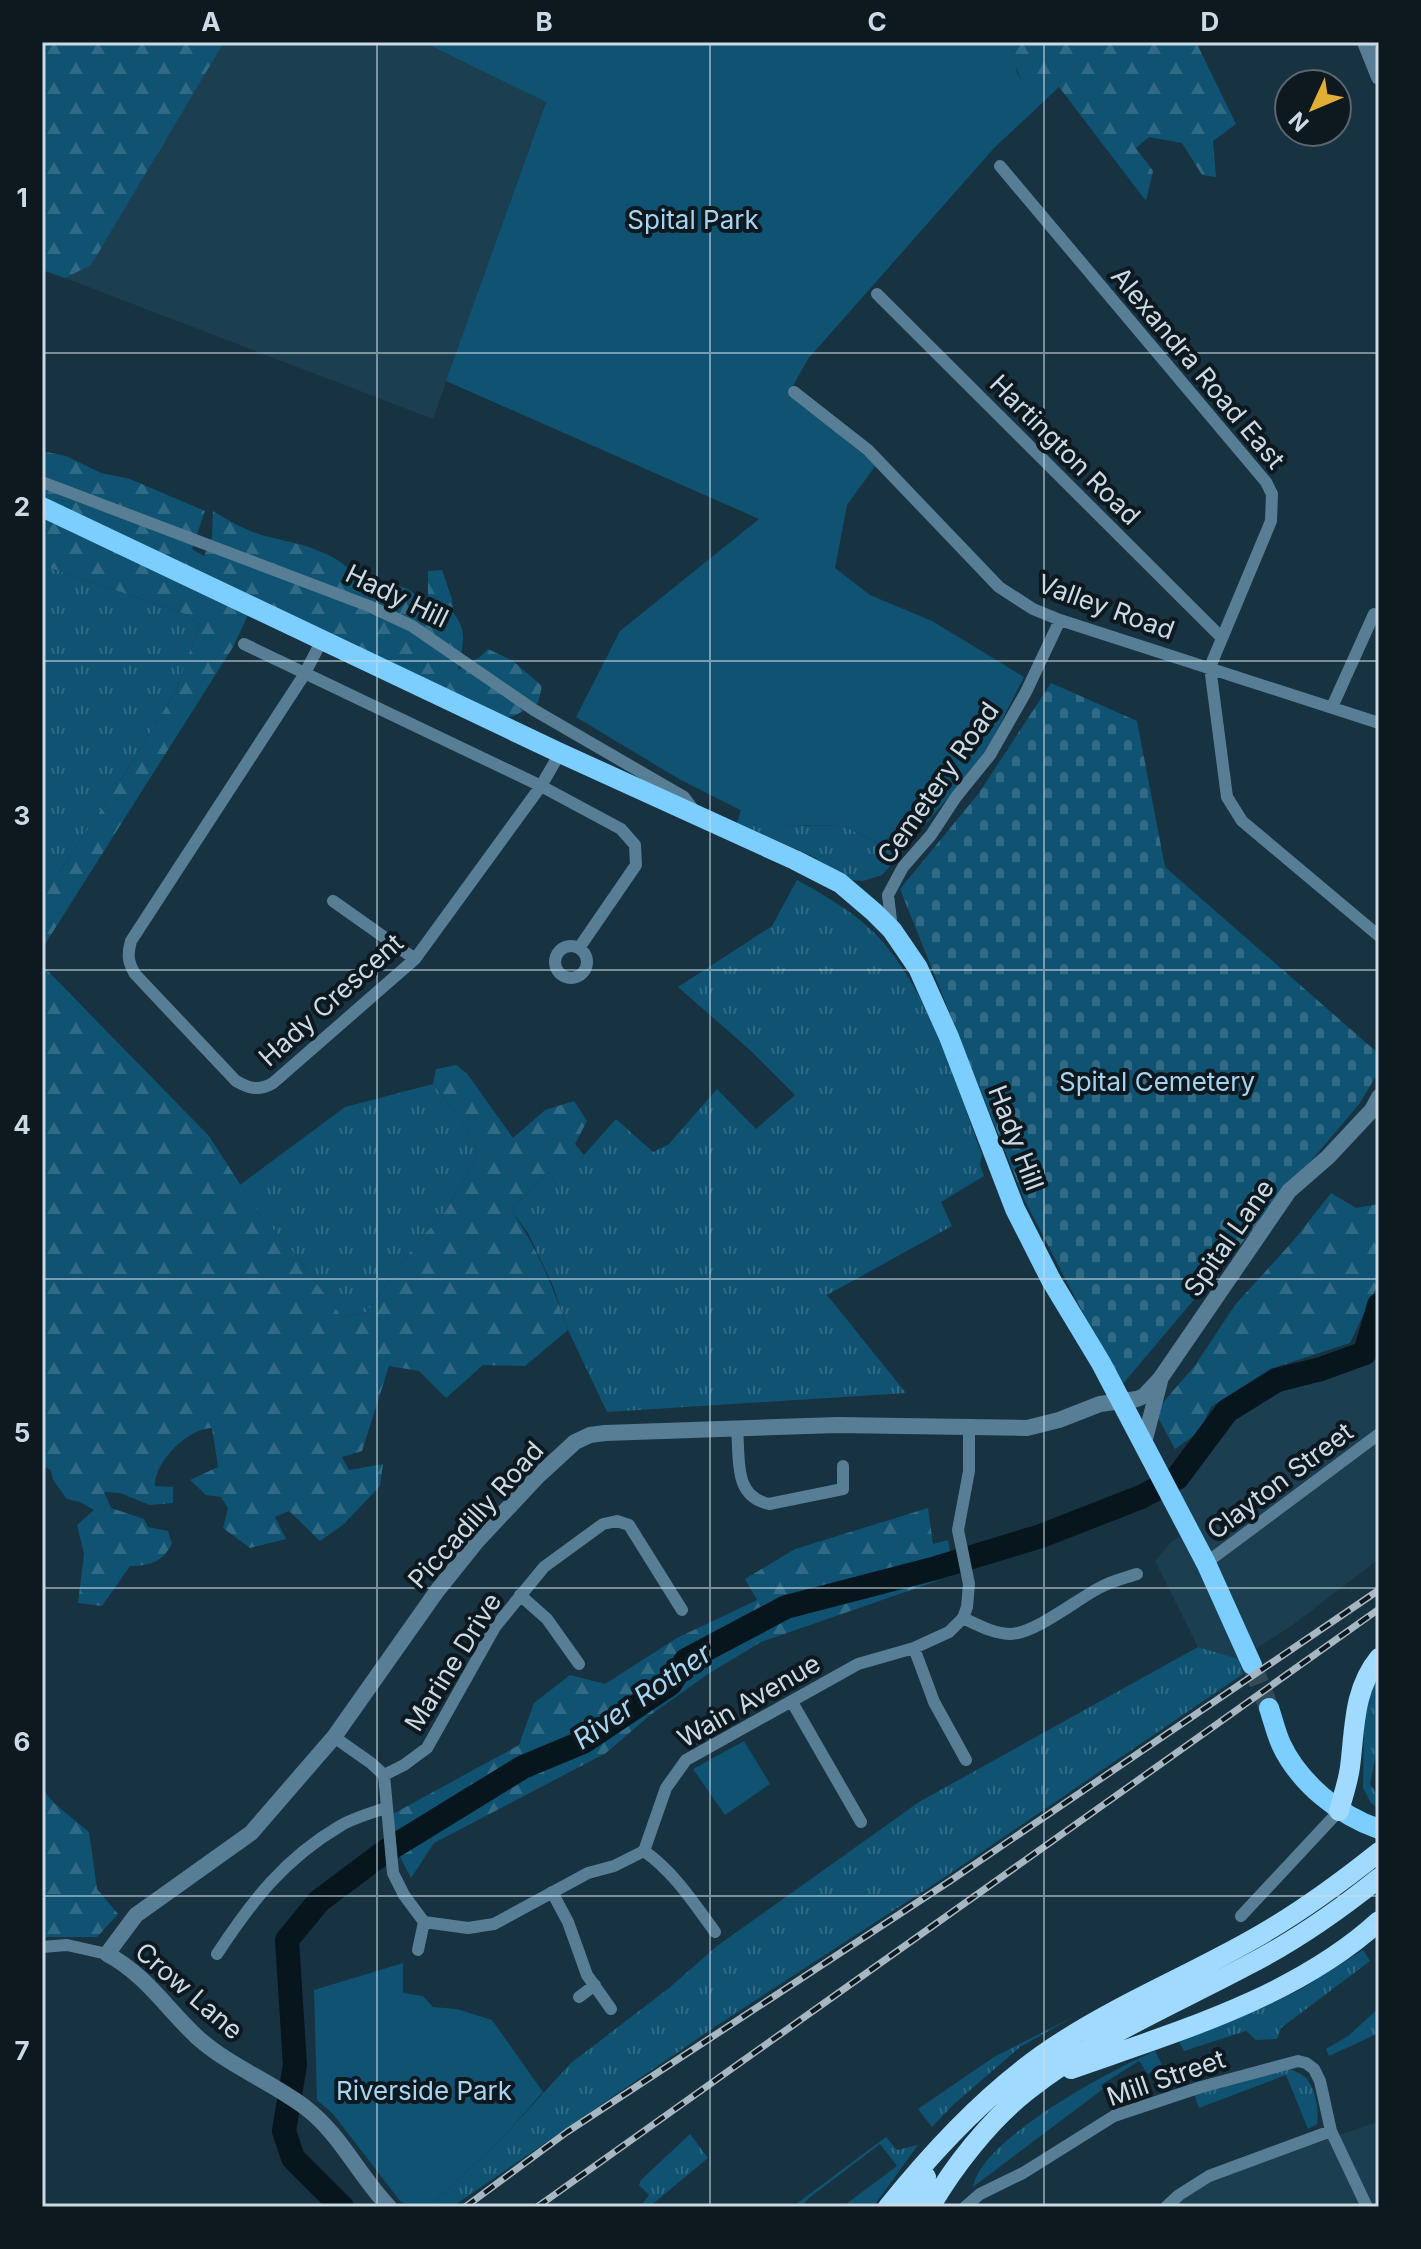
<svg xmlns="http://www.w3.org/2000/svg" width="1421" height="2249" viewBox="0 0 1421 2249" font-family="Inter,sans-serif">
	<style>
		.built { fill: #1c3e51 }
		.grass { fill: url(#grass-tufts) }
		.forest { fill: url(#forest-firs) }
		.cemetery { fill: url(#cemetery-stones) }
		.green { fill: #105271 }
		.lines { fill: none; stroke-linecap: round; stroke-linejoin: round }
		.river { stroke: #07151c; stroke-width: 24 }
		.primary-tunnel { stroke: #324b59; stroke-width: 20; stroke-dasharray: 20 10; stroke-linecap: butt }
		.minor { stroke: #587e95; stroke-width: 12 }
		.tertiary { stroke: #587e95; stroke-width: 16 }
		.primary { stroke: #7ccefe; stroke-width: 20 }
		.trunk { stroke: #a0dafe; stroke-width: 20 }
		.rail-casing { stroke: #a6b7c2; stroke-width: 7 }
		.rail { stroke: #0d181f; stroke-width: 4; stroke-dasharray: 12; stroke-linecap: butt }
		.grid { fill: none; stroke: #cbdae4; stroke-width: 2; stroke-opacity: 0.55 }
		.labels { text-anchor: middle; stroke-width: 8; stroke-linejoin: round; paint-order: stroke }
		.park-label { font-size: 26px; fill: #a6d4f0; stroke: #0d181f }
		.street-label { font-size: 26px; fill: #cbdae4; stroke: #0d181f }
		.water-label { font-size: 28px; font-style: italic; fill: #a8d5f1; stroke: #0d181f }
		.neatline { fill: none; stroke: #cbdae4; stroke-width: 3 }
		.grid-label { font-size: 26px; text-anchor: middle; font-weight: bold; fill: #cbdae4 }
	</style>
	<defs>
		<pattern id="grass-tufts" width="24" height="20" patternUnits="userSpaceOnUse" patternTransform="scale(2)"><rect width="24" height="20" fill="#105271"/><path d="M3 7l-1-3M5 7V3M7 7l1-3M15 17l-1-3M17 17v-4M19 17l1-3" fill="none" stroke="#316a85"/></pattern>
		<pattern id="forest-firs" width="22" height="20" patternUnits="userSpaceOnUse" patternTransform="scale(2)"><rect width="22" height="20" fill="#105271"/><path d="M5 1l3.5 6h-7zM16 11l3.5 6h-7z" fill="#316a85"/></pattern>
		<pattern id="cemetery-stones" width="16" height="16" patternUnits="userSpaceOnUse" patternTransform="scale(2)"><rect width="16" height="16" fill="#105271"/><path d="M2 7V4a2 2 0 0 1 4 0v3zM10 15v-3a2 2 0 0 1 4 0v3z" fill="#316a85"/></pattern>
	</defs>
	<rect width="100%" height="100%" fill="#173241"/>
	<path class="built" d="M 206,42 L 423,42 L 546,101 L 433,419 L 65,278 Z
		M 1379,1353 L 1379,1559 L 1290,1627 L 1239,1659 L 1198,1647 L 1155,1561 L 1171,1542 L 1180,1536 L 1158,1495 L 1188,1480 L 1234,1417 L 1278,1390 L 1338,1371 Z
		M 1379,2121 L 1379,2207 L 1171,2207 L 1207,2182 Z"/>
	<path class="grass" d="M 42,565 L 185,614 L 199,624 L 177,689 L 121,780 L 60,871 L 42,893 Z
		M 741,810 L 783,825 L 844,826 L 900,855 L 882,875 L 863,881 L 852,880 L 810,855 L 737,823 Z
		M 797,880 C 822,894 847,908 868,927 C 926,979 956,1084 982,1155 L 980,1165 L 984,1176 L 941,1202 L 952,1226 L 827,1295 L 906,1393 L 607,1412 L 568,1330 L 553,1286 L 528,1233 L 511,1210 L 549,1172 L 558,1184 L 616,1119 L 653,1152 L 669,1144 L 717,1089 L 756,1129 L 795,1095 L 750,1050 L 678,987 L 772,926 Z
		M 433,1084 L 463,1123 L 479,1152 L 446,1211 L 417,1242 L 367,1312 L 342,1317 L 293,1252 L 258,1212 L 240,1185 L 345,1107 Z
		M 1198,1647 L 1239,1659 L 1243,1674 L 945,1877 L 719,2024 L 452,2207 L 429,2207 L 503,2137 L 571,2063 L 669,1988 L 717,1946 L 919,1802 Z
		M 1379,1674 L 1379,1740 L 1370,1784 L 1379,1796 L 1379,1809 L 1371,1803 L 1363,1788 L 1364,1719 L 1368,1698 Z
		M 1363,1950 L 1370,1961 L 1281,2028 L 1277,2039 L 1256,2040 L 1246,2031 L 1184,2051 L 1178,2040 L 1235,2019 L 1298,1991 Z
		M 1379,2008 L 1379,2033 L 1329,2056 L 1326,2049 L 1348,2036 Z
		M 1077,2015 L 1020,2047 L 954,2104 L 932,2127 L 918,2109 L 994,2057 Z
		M 1155,2051 L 1162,2065 L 1148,2074 L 1139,2061 L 1101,2085 L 1103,2089 L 973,2187 C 982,2138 1111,2070 1155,2051 Z
		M 1288,2068 C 1294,2071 1302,2074 1306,2078 C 1316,2089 1319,2111 1317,2124 L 1308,2129 L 1286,2075 L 1199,2108 L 1194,2094 Z
		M 690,2134 L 708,2158 L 649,2207 L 640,2207 L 649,2195 L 639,2185 L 641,2180 Z
		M 886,2137 L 897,2150 L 918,2145 L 873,2207 L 842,2207 L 897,2166 L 880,2144 L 809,2198 L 801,2207 L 792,2207 Z"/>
	<path class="forest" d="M 42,42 L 224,42 L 91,265 L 65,278 L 42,270 Z
		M 1015,42 L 1196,42 L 1236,124 L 1213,141 L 1216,177 L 1202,175 L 1182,143 L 1149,137 L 1136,148 L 1153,171 L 1146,201 L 1059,87 L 1023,121 L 1018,118 L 1023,84 L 1014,62 Z
		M 42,451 L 66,456 L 101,473 L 130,479 L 205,511 L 192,549 L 204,556 L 212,537 L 213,511 C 229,521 247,531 265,536 C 297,544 339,550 359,581 C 374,583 400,582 412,592 C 419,597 419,600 428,604 L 428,571 L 442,570 L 452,599 L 453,613 C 469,630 462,649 458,670 L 480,657 L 488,649 L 513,661 L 542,686 L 538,703 L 514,716 L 495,719 L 42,498 Z
		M 42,514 L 248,615 L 233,647 L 42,949 L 42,893 L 60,871 L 121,780 L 177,689 L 199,624 L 185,614 L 42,565 Z
		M 42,965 L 209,1136 L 258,1212 L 293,1252 L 342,1317 L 367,1312 L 417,1242 L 446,1211 L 479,1152 L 463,1123 L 433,1084 L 436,1069 L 457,1065 L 468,1075 L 513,1138 L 545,1110 L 574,1101 L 587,1121 L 575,1144 L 584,1155 L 558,1185 L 549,1172 L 511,1210 C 537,1247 553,1287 568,1330 L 525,1366 L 483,1365 L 446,1398 L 419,1371 L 389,1366 L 362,1451 L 342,1457 L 349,1470 L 383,1464 L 380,1486 L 344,1524 L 320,1541 L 289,1511 L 275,1517 L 286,1539 L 250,1548 L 223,1528 L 228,1508 L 221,1497 L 206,1495 L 190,1480 L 218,1467 L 212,1428 C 188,1428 154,1462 155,1486 L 173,1487 L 173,1503 L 150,1505 L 120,1493 L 104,1492 L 111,1508 L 144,1519 L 148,1527 L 168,1531 L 172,1544 C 162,1562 150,1566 130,1566 L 102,1606 L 78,1603 L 84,1554 L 77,1525 L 94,1510 L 80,1502 L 67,1499 L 53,1480 L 51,1470 L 42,1466 Z
		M 1331,1193 L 1356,1208 L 1379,1204 L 1379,1282 L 1350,1343 L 1270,1369 L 1211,1407 L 1199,1432 L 1175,1449 L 1155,1412 L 1196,1364 L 1235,1305 L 1293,1241 Z
		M 928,1508 L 933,1544 L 948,1540 L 954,1575 L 761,1642 L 708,1674 L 649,1716 L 606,1753 L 434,1843 L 411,1878 L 398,1853 L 391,1815 L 519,1745 L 534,1703 L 570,1675 L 605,1684 L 677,1638 L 757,1600 L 745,1579 L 795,1549 Z
		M 42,1789 L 55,1804 L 89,1832 L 97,1889 L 118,1914 L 97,1937 L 42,1937 Z"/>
	<path class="cemetery" d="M 1051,683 L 1137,721 L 1165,867 L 1379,1054 L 1379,1071 L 1360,1103 L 1121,1386 L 1025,1201 L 900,889 L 979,793 Z"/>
	<path class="green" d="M 423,42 L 1015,42 C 1015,72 1014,79 1041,95 L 1019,117 L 1023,121 L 995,147 L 808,359 L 789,393 L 876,465 L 847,505 L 835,568 L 870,595 L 932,621 L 1024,677 L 986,752 L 900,855 L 844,826 L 783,825 L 750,815 L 679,779 L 576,717 L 620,631 L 759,519 L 446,381 L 546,102 Z
		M 744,1741 L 770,1784 L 725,1815 L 693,1769 Z
		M 403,1963 L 403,1993 L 423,1996 L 433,2007 L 457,2009 L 492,2020 L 543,2092 L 503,2137 L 429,2207 L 416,2207 L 401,2202 L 333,2114 L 317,2100 L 314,1990 Z"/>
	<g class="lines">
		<path class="river" d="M 342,2207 L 293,2158 L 284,2131 L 295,2065 L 287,1940 L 319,1901 L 383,1853 L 523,1767 L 583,1742 L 670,1684 L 686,1660 L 786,1607 L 936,1568 L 1041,1536 L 1141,1497 L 1177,1478 L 1227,1411 L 1277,1380 L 1321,1369 L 1365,1353 L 1379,1305"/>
		<path class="primary-tunnel" d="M 1252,1665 L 1269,1708"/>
		<path class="minor" d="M 1000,166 L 1266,482 L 1272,494 L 1271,521 L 1210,667 L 1227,797 L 1242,821 L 1379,936
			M 877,294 L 1221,637
			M 794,392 L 868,450 L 999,587 L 1033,609 L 1060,620 L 1379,723
			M 42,482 L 369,606 L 412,626 L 534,710 L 684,797 L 696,813
			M 322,640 L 304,675 L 131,941 C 127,955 128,962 135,974 L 236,1081 C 250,1089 259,1091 273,1083 L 415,959 L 541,786 L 560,753
			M 244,644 L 541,786 L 621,829 L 635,845 L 636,865 L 579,948
			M 1332,707 L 1374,614
			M 333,901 L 415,959
			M 892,929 L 888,895 L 903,867 L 931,835 L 956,797 L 990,755 L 1026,692 L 1060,620
			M555 962a16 16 0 1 1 32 0a16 16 0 1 1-32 0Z
			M 737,1429 C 740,1460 733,1496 769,1504 L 843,1489 L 843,1466
			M 1206,1563 L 1379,1434
			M 520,1595 L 547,1619 L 579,1664
			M 963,1618 C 978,1625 994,1634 1011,1634 C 1036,1633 1077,1599 1101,1587 C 1112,1581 1125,1578 1137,1574
			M 914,1648 L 934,1702 L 966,1760
			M 792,1702 L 861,1822
			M 334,1737 L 371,1763 L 384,1775 L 393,1873 L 404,1895 L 424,1922 L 468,1928 L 494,1924 L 588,1873 L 614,1866 L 644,1851 L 666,1788 L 686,1760 L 858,1664 L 914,1648 L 949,1632 L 963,1618 L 967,1607 L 969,1584 L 958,1530 L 969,1471 L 969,1427
			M 384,1775 L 404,1765 L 427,1748 L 495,1627 L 544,1567 L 603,1524 L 617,1521 L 629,1525 L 682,1610
			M 644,1851 C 674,1872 693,1902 715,1932
			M 552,1892 L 568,1922 L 587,1975 L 611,2009
			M 1241,1916 L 1339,1811
			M 42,1947 L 67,1945 L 107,1954
			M 418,1950 L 424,1922
			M 217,1954 C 252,1901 284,1859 340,1826 C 353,1818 371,1813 386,1808
			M 579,1997 L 595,1985
			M 965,2207 L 980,2194 L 1023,2173 L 1114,2116 L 1201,2087 L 1298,2061 L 1306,2063 L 1314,2069 L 1320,2081 L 1331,2131 L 1367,2207
			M 1166,2207 L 1179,2195 L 1209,2176 L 1331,2131"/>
		<path class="tertiary" d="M 1365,42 L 1379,77
			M 1144,1443 L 1160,1381
			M 389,2207 C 359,2176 341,2135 306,2108 C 272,2082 229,2066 197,2037 C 167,2009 145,1974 107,1954 L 136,1915 L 251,1833 L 334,1737 L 437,1591 L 477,1541 L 538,1476 L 575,1442 L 590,1435 L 605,1433 L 837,1425 L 1027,1428 L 1059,1420 L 1100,1404 L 1137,1399 L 1144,1396 L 1160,1379 L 1289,1191 L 1328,1157 L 1372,1110 L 1379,1097"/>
		<path class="primary" d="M 42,507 L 560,753 L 795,860 L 840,883 L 874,912 L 892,930 L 918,968 L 949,1037 L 1015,1209 L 1051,1280 L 1101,1363 L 1206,1563 L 1252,1665
			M 1269,1708 C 1273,1720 1276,1733 1281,1744 C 1299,1783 1340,1816 1379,1829"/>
		<path class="trunk" d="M 1339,1811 C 1343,1796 1348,1782 1350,1767 C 1355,1728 1353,1690 1379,1658
			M 1071,2069 C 1176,2032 1296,1997 1379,1921
			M 888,2207 C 937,2146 996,2083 1063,2041 C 1124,2002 1192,1974 1255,1938 C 1299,1913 1339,1884 1379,1852
			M 907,2207 L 926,2177
			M 930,2207 C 954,2166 989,2121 1027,2091 C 1093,2038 1173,2005 1248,1965 C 1295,1941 1338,1911 1379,1878"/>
		<g class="rail-casing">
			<path id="rail" d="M 465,2207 L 567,2132 L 950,1881 L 1379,1590
				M 537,2207 L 1379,1609"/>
		</g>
		<use href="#rail" class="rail"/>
	</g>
	<path class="grid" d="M 377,42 L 377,2207M 710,42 L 710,2207M 1044,42 L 1044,2207M 42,353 L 1379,353M 42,661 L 1379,661M 42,970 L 1379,970M 42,1279 L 1379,1279M 42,1588 L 1379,1588M 42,1896 L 1379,1896"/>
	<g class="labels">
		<g class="park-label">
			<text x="693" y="229">Spital Park</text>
			<text x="1157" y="1091">Spital Cemetery</text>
			<text x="424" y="2100">Riverside Park</text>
		</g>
		<g class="street-label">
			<text transform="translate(1198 368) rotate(50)" y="9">Alexandra Road East</text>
			<text transform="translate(1065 450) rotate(45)" y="9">Hartington Road</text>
			<text transform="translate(397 596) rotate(26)" y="9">Hady Hill</text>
			<text transform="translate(1106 607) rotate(20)" y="9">Valley Road</text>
			<text transform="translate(938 783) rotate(-55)" y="9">Cemetery Road</text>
			<text transform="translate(331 1000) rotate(-42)" y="9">Hady Crescent</text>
			<text transform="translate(1016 1138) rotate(69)" y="9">Hady Hill</text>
			<text transform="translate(1229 1238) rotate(-55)" y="9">Spital Lane</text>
			<text transform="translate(1280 1481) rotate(-37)" y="9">Clayton Street</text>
			<text transform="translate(476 1515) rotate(-48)" y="9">Piccadilly Road</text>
			<text transform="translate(453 1662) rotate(-58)" y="9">Marine Drive</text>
			<text transform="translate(749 1701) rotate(-30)" y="9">Wain Avenue</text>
			<text transform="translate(189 1991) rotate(41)" y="9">Crow Lane</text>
			<text transform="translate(1166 2078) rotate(-19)" y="9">Mill Street</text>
		</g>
		<g class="water-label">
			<text transform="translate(642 1696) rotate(-35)" y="10">River Rother</text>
		</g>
	</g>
	<rect width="1421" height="2249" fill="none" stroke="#0d181f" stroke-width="88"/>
	<g transform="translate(1313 108) rotate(226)"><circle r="38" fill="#0d181f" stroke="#59666e" stroke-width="2"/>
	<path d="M0-6L14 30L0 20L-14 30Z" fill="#e1af34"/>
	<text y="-12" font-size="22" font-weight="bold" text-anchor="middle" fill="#cbdae4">N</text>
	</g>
	<rect x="44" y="44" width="1333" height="2161" class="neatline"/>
	<g class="grid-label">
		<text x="211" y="31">A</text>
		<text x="544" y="31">B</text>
		<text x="877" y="31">C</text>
		<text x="1210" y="31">D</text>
		<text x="22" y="207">1</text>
		<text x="22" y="516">2</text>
		<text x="22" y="825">3</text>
		<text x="22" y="1134">4</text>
		<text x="22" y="1442">5</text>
		<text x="22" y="1751">6</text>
		<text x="22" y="2060">7</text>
	</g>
</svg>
